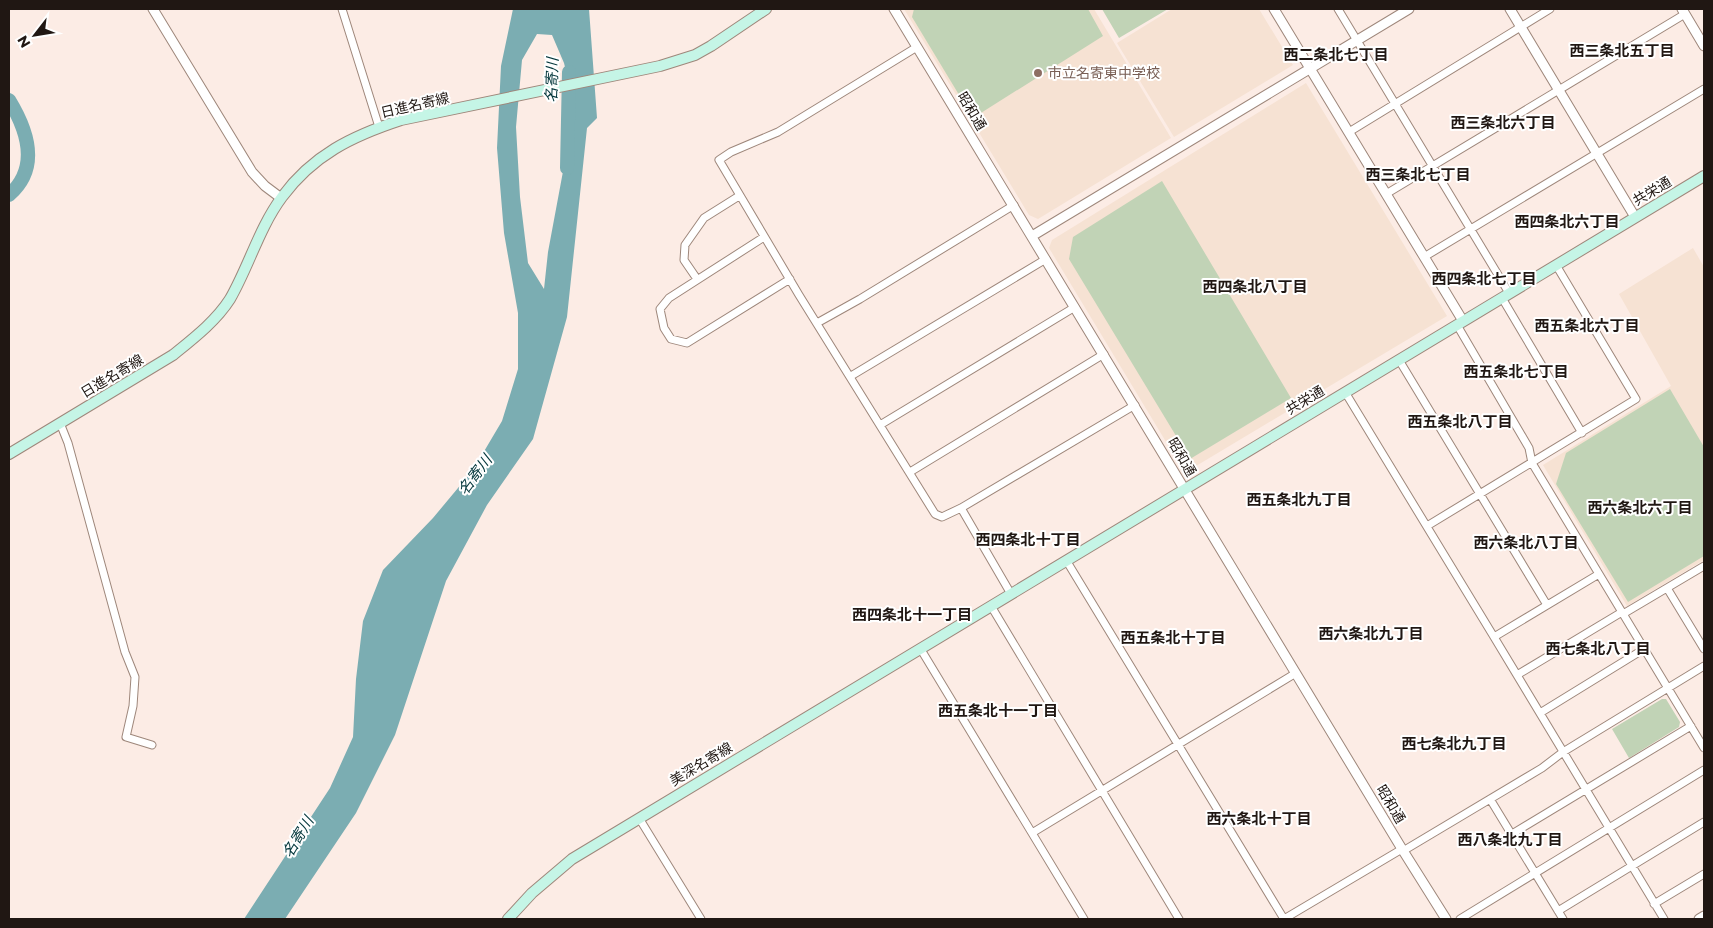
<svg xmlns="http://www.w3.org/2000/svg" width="1713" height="928" viewBox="0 0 1713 928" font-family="Montserrat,'Noto Sans JP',sans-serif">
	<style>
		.education { fill: #f6e2d3 }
		.green { fill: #c1d3b6 }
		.water { fill: #7badb2; fill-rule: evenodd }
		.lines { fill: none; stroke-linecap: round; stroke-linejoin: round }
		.river { stroke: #7badb2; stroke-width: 14 }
		.minor-casing { stroke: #9e877b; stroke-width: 9 }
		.tertiary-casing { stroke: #9e877b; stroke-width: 11 }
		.secondary-casing { stroke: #9e877b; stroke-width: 12 }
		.minor { stroke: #fff; stroke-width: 7 }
		.tertiary { stroke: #fff; stroke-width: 9 }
		.secondary { stroke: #c5f5e6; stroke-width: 10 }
		.education-dot { fill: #8d6e63; stroke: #fff; stroke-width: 2 }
		.labels { text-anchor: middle; stroke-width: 4; stroke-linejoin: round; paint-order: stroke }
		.education-label { font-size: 14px; fill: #785e54; stroke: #fff; text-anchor: start }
		.street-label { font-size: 14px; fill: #201713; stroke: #fff }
		.neighbourhood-label { font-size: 15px; font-weight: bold; fill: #201713; stroke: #fff }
		.water-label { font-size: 15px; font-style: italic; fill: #03363b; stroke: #fff }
	</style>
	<rect width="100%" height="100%" fill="#fcece5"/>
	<path class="education" d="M 904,9 L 1094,9 L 1171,138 L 1038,219 L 1029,215 Z
		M 1172,9 L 1259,9 L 1293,65 L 1174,137 L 1117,43 Z
		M 1306,83 L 1447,316 L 1191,469 L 1180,465 L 1049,248 L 1052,240 Z
		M 1693,248 L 1704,267 L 1704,560 L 1627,606 L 1543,465 L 1671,386 L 1619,294 Z"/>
	<path class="green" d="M 914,9 L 1088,9 L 1103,36 L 973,118 L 912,17 Z
		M 1102,9 L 1168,9 L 1119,38 Z
		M 1162,181 L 1291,398 L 1190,459 L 1069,259 L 1073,237 Z
		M 1670,389 L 1704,447 L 1704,556 L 1628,602 L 1556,484 L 1566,453 Z
		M 1662,699 L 1666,699 L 1680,722 L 1679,727 L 1629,758 L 1612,729 Z"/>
	<path class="water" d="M 513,9 L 589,9 L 597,118 L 587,128 L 567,317 L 533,439 L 487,505 L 446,581 L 395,735 L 356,813 L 285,919 L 244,919 L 330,788 L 353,737 L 356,679 L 363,621 L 383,570 L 433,518 L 473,470 L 502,421 L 518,369 L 518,313 L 504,233 L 497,148 L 501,66 ZM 537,34 L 552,35 L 564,63 L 575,107 L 548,252 L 544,289 L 528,263 L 520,197 L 516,127 L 522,60 Z"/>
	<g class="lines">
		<path class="river" d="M 9,100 C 28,131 40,168 9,195
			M 567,168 L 569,72"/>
		<g class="minor-casing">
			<path id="minor" d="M 342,9 L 379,127
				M 1338,9 L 1509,293
				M 917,47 L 778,132 L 731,152 L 719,160 L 799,295 L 935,514 L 942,517 L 961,508 L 1135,405
				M 1349,132 L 1550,9
				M 1386,194 L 1685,14
				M 764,237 L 669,298 L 660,309 L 664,328 L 671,339 L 687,343 L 790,279
				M 1424,257 L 1704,89
				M 697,279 L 684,260 L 685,245 L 704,218 L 739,196
				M 1502,298 L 1582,433
				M 817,323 L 860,299 L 1014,205
				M 1457,325 L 1529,448 L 1532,463 L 1704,748
				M 1399,360 L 1547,605
				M 851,376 L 1046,259
				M 1345,392 L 1494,637
				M 60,423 L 68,443 L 125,652 L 135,677 L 133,706 L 126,737 L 152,745
				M 880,425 L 1075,307
				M 910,472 L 1104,354
				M 961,508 L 1011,594
				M 1427,526 L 1636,399 L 1556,265
				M 1066,560 L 1284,919
				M 1599,574 L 1494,637 L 1664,919
				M 1667,588 L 1704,649
				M 991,606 L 1179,919
				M 1623,614 L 1704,566
				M 920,648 L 1084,919
				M 1517,675 L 1622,612
				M 1540,713 L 1644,649
				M 1490,799 L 1563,919
				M 639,818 L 701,919
				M 1032,833 L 1296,673
				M 1512,834 L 1691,726
				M 1403,851 L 1542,768 L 1563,752 L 1704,666
				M 1654,904 L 1704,874
				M 1558,911 L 1704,822
				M 1284,919 L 1402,849
				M 1460,919 L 1704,770"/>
		</g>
		<g class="tertiary-casing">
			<path id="tertiary" d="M 153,9 L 252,172 L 265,186 L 281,198
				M 894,9 L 1402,849 L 1446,919
				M 1274,9 L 1463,321
				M 1510,9 L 1635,217
				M 1682,9 L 1704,46
				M 1032,236 L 1409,9
				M 1699,919 L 1704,916"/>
		</g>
		<g class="secondary-casing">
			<path id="secondary" d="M 9,454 L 173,355 C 194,338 216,321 230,299 C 249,266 259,228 282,197 C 313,155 352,136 401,120 L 660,66 L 695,55 L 711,46 L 766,9
				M 508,919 L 532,893 L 572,859 L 1704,176"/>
		</g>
		<use href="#minor" class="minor"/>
		<use href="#tertiary" class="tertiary"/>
		<use href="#secondary" class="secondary"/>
	</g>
	<circle class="education-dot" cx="1038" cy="73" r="5"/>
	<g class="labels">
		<g class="education-label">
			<text x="1048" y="78">市立名寄東中学校</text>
		</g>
		<g class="street-label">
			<text transform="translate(415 105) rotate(-13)" y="5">日進名寄線</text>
			<text transform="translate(972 111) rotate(59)" y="5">昭和通</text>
			<text transform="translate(1652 191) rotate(-31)" y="5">共栄通</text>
			<text transform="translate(112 376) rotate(-31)" y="5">日進名寄線</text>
			<text transform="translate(1305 400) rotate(-31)" y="5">共栄通</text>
			<text transform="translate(1182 457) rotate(60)" y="5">昭和通</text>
			<text transform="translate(701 764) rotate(-31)" y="5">美深名寄線</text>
			<text transform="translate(1391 804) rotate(59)" y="5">昭和通</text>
		</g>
		<g class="neighbourhood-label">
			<text x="1622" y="56">西三条北五丁目</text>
			<text x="1336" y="60">西二条北七丁目</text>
			<text x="1503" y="128">西三条北六丁目</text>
			<text x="1418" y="180">西三条北七丁目</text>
			<text x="1567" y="227">西四条北六丁目</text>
			<text x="1484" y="284">西四条北七丁目</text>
			<text x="1255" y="292">西四条北八丁目</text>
			<text x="1587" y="331">西五条北六丁目</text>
			<text x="1516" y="377">西五条北七丁目</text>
			<text x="1460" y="427">西五条北八丁目</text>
			<text x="1299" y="505">西五条北九丁目</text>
			<text x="1640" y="513">西六条北六丁目</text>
			<text x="1028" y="545">西四条北十丁目</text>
			<text x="1526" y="548">西六条北八丁目</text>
			<text x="912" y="620">西四条北十一丁目</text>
			<text x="1371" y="639">西六条北九丁目</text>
			<text x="1173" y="643">西五条北十丁目</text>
			<text x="1598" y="654">西七条北八丁目</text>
			<text x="998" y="716">西五条北十一丁目</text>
			<text x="1454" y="749">西七条北九丁目</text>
			<text x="1259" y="824">西六条北十丁目</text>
			<text x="1510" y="845">西八条北九丁目</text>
		</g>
		<g class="water-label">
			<text transform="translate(552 80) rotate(-88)" y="5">名寄川</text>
			<text transform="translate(475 475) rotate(-53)" y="5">名寄川</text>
			<text transform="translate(298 837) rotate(-59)" y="5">名寄川</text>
		</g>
	</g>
	<rect width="1713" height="928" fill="none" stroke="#201713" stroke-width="20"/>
	<g transform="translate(35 35) rotate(239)" stroke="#ffffff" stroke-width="4" paint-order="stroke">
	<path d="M0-4L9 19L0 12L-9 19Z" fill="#201713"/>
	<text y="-8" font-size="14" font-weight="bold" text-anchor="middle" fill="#201713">N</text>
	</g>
</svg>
